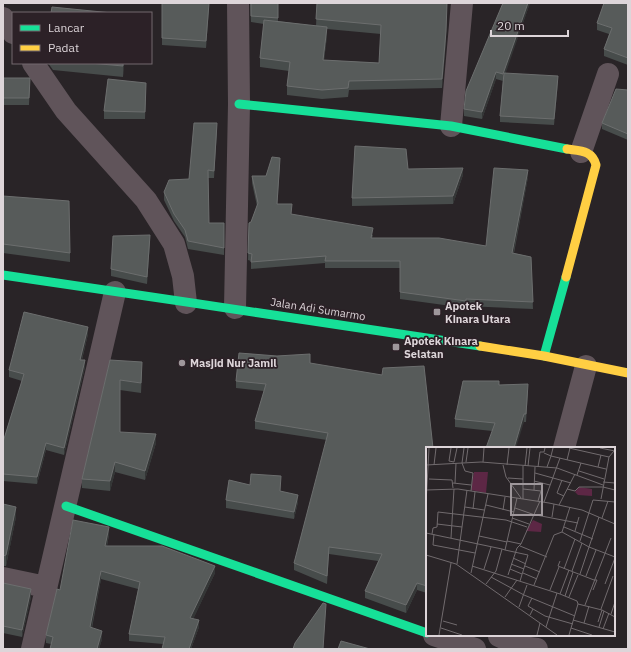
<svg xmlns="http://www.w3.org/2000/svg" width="631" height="652" viewBox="0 0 631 652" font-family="'IBM Plex Sans',sans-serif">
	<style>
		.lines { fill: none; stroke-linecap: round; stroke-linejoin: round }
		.street { stroke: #60545a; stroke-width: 22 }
		.fast { stroke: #16e098; stroke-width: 9 }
		.slow { stroke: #ffcf43; stroke-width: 9 }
		.wall { fill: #474c4b; fill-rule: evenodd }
		.shaded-wall { fill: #343636 }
		.building { fill: #575b5a; stroke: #6c6e6e }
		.poi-dot { fill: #9e979b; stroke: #2c2127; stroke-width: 1.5 }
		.labels { text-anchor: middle; stroke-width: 3.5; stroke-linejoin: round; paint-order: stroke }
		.poi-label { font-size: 11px; font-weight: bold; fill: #ddd5d9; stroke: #2c2127; text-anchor: start }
		.street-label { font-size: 11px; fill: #ddd5d9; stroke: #2c2127 }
		.inset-road { fill: none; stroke: #716b6e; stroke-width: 1 }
		.view { fill: #9e979b; fill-opacity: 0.15; stroke: #9e979b; stroke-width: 2 }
		.inset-edge { fill: none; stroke: #ddd5d9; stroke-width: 2 }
	</style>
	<rect width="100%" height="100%" fill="#292427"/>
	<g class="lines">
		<path class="street" d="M 3,18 L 13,33
			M 33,63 L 66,111 L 146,200 L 174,244 L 183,276 L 186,303
			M 451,126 L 462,3
			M 581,152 L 608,74
			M 235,308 L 239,104 L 238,3
			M 564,448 L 586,366
			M 3,578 L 46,587
			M 434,635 L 475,649
			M 499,636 L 522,647 L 537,649
			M 32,649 L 115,292"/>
		<path class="fast" d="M 239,104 L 451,126 L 567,149
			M 3,275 C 162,299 321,321 480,346
			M 544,356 L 566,277
			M 66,506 L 427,633"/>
		<path class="slow" d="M 566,277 L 596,165 C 592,150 580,151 567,149
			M 480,346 L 544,356 L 628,373"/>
	</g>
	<path class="wall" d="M 162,3 L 209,8 L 206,48 L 162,45 Z
		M 250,3 L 278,3 L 278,21 L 316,26 L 317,3 L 446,40 L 442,88 L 349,90 L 348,97 L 322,99 L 287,95 L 287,86 L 289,71 L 260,67 L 260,58 L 264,24 L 251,22 ZM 327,29 L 381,34 L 379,63 L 324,60 L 327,36 Z
		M 530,3 L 505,73 L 558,82 L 554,125 L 500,122 L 500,116 L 503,79 L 503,81 L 496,79 L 482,119 L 464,116 L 464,109 Z
		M 628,3 L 628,65 L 604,56 L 604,49 L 609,34 L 597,30 L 597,23 Z
		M 48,63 L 124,63 L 123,77 L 53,70 Z
		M 3,78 L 30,85 L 29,105 L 3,105 Z
		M 146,90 L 145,119 L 104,119 L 104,111 Z
		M 628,90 L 628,140 L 602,129 L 602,123 Z
		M 217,131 L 214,178 L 208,178 L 209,223 L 224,223 L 224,255 L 188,249 L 185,237 L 174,221 L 164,200 L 164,192 L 189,179 Z
		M 280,165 L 277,204 L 291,214 L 373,235 L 372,238 L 486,246 L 528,177 L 514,253 L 531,257 L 533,309 L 466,306 L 466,308 L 400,299 L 400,268 L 325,268 L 325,263 L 251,269 L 251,261 L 248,260 L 249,223 L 251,222 L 257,206 L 252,183 L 252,176 L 266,176 Z
		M 408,169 L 463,175 L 453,204 L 352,206 L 352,198 Z
		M 3,196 L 70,253 L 70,262 L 3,253 Z
		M 150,242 L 147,284 L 111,276 L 111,269 Z
		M 628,252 L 628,263 L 627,263 L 627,255 Z
		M 88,334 L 82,360 L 85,367 L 64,455 L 46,450 L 37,484 L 3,481 L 3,442 L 22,381 L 9,377 L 9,370 Z
		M 110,360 L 142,372 L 141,393 L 120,390 L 120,432 L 156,443 L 145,480 L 115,472 L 110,491 L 82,488 L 82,479 Z
		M 310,363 L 427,448 L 427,593 L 417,590 L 406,613 L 365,598 L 365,591 L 378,561 L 329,554 L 327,584 L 294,570 L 294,563 L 327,440 L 255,429 L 255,421 L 264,391 L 236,388 L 236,381 Z
		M 499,385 L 528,392 L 526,422 L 524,422 L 492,431 L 455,427 L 455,419 Z
		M 281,491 L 298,502 L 294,519 L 226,508 L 226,500 Z
		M 3,504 L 16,517 L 6,566 L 3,566 Z
		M 109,535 L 107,546 L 215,573 L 193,619 L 199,627 L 191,649 L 162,649 L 163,644 L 129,641 L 129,634 L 138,589 L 101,579 L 92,628 L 102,639 L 99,649 L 50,649 L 51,644 L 46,643 L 46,635 L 60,590 Z
		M 3,583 L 31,597 L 22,637 L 3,633 Z"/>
	<path class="shaded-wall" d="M 209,3 L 209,8 L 206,48 L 206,41 Z
		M 447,3 L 446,40 L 442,88 L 442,79 Z
		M 528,3 L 530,3 L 503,81 L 503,74 Z
		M 327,27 L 327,36 L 323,69 L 323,60 Z
		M 123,63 L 124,63 L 123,77 Z
		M 496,72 L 496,79 L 482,119 L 482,112 Z
		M 558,76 L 558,82 L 554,125 L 554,119 Z
		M 280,158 L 280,165 L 277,211 L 277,204 Z
		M 463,168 L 463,175 L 453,204 L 453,196 Z
		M 528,170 L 528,177 L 512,260 L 512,253 Z
		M 150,235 L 150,242 L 147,284 L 147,277 Z
		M 88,327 L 88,334 L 80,367 L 80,360 Z
		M 85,360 L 85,367 L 64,455 L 64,448 Z
		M 524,414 L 524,422 L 516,448 L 514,448 Z
		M 156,434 L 156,443 L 145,480 L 145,471 Z
		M 46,443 L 46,450 L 37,484 L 37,477 Z
		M 115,462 L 115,472 L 110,491 L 110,481 Z
		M 298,495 L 298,502 L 294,519 L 294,512 Z
		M 16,507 L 16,517 L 6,566 L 6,555 Z
		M 109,527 L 109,535 L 105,554 L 105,546 Z
		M 215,566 L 215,573 L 190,626 L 190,618 Z
		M 101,571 L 101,579 L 90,635 L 90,627 Z
		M 417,583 L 417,590 L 406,613 L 406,605 Z
		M 31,589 L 31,597 L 22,637 L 22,630 Z
		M 199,620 L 199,627 L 191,649 L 189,649 Z
		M 102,631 L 102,639 L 99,649 L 97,649 Z"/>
	<path class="building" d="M 162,3 L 209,3 L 206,41 L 162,38 Z
		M 251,3 L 278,3 L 278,18 L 251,16 Z
		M 317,3 L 447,3 L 446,31 L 442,79 L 349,81 L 348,88 L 322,90 L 287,86 L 290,62 L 260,58 L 264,20 L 327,27 L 323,60 L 379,63 L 381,25 L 316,19 Z
		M 503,3 L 528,3 L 503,74 L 496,72 L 482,112 L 464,109 L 466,91 Z
		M 604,3 L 628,3 L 628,58 L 604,49 L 612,28 L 597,23 Z
		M 52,7 L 112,13 L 51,13 Z
		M 90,63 L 123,63 L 123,66 Z
		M 504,73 L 558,76 L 554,119 L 500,116 Z
		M 3,78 L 30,78 L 29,98 L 3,98 Z
		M 108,79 L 146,83 L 145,112 L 104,111 Z
		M 616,89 L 628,90 L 628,134 L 602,123 Z
		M 194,123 L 217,123 L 214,171 L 208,170 L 209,223 L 224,223 L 224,248 L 188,241 L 185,230 L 174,214 L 164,192 L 169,180 L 189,179 Z
		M 355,146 L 406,149 L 408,169 L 463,168 L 453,196 L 352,198 Z
		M 272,157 L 280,158 L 277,204 L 292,204 L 291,214 L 373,228 L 371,238 L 439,238 L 486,246 L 494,168 L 528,170 L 512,253 L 531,257 L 533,302 L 466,299 L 466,301 L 400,292 L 400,261 L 325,261 L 326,256 L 251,262 L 252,254 L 248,253 L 249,223 L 251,222 L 258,203 L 252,176 L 266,176 Z
		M 3,196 L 69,201 L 70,253 L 3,244 Z
		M 150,235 L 147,277 L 111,269 L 113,236 Z
		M 24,312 L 88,327 L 80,360 L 85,360 L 64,448 L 46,443 L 37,477 L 3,474 L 3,442 L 24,374 L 9,370 Z
		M 239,353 L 277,356 L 310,354 L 310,363 L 382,375 L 383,368 L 424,366 L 433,448 L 427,448 L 427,586 L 417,583 L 406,605 L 365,591 L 382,554 L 329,547 L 327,576 L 294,563 L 328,433 L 255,421 L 266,384 L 236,381 Z
		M 110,360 L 142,362 L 141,383 L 120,380 L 120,432 L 156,434 L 145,471 L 115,462 L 110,481 L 82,479 Z
		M 463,381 L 499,381 L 499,385 L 528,384 L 526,414 L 524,414 L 514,448 L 486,448 L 495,423 L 455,419 Z
		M 251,474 L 281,476 L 280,491 L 298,495 L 294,512 L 226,500 L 229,480 L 250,485 Z
		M 3,504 L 16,507 L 6,555 L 3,556 Z
		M 73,520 L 109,527 L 105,546 L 162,546 L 215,566 L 190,618 L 199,620 L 189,649 L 162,649 L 165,637 L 129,634 L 140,582 L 101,571 L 90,627 L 102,631 L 97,649 L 50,649 L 53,637 L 46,635 L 57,589 L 60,590 Z
		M 3,583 L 31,589 L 22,630 L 3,626 Z
		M 323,603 L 326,604 L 323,649 L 293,649 L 295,643 Z
		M 341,641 L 370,649 L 338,649 Z"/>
	<g class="poi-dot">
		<rect x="433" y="308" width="8" height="8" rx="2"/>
		<rect x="392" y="343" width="8" height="8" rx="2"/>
		<circle cx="182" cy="363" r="4"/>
	</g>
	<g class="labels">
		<g class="poi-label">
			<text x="445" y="310">Apotek<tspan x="445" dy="13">Kinara Utara</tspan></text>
			<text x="404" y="345">Apotek Kinara<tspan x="404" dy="13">Selatan</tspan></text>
			<text x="190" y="367">Masjid Nur Jamil</text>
		</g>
		<g class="street-label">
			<text transform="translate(318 309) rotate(9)" y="4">Jalan Adi Sumarmo</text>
		</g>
	</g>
	<g transform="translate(426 447)">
		<rect width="189" height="189" fill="#292427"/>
		<path d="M 48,25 L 62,25 L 60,46 L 45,43 ZM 153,40 L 166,42 L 166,49 L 152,48 L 149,45 ZM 107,73 L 116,77 L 115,85 L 100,84 Z" fill="#5d2745"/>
		<path class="inset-road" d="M 25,1 L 23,14 L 28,15 L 31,1M 38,1 L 36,16 L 39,24 L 47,26 L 45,44M 127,1 L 125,9 L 180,22M 143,1 L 183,10M 174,1 L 189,4M 118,6 L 125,9 L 121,20M 141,13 L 144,1M 40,15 L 42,1M 57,15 L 58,1M 0,18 L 55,15 L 131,21 L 177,38M 8,18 L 10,1M 77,18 L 80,30 L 95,51M 81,18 L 83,1M 99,19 L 101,1M 102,19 L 104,1M 112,20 L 114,5 L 118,5 L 119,1M 172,20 L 175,8M 153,24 L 178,32M 109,26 L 145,36M 151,28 L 155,16M 82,31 L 97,32M 3,32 L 26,33 L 27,41M 136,33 L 131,46 L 138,49M 108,34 L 124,38M 177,35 L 189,36M 27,36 L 45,38M 29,36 L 30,16M 177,40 L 189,43M 97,42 L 115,44 L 112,54M 141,42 L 149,44 L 153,40 L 177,40M 0,43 L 32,42 L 123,56 L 156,63 L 189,77M 108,43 L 109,20M 97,52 L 97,19M 175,52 L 183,10 L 188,4M 118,55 L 134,11M 0,57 L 3,1M 60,58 L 88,65M 133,58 L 149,27M 39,60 L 58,63M 89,61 L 109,68M 47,62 L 49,45M 77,63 L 79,50M 110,68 L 152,76M 126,70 L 128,57M 86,71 L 103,77M 176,71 L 182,54M 11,77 L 36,80M 138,80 L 167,92M 149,84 L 153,70M 136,85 L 163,100 L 189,110M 0,86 L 76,102M 6,87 L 7,81 L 11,80 L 12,65 L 80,73 L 101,80M 8,87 L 7,98 L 49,106M 53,89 L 81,95M 25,91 L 28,42M 81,94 L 95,97M 154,94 L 167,53 L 189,55M 94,99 L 121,110M 163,100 L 173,70M 79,103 L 102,108 L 94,134M 0,108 L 30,117 L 131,188M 87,111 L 100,117M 134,114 L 132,119 L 168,133M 31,117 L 41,43M 85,117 L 98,122M 46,119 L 134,147 L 151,154 L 152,157M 99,119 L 114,125M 58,122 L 65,100M 84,122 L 96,127M 138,122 L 149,92M 146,124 L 156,96M 45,126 L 62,47M 97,126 L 111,132M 154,127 L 163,100M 82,128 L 91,101 L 95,97 L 114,54M 160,129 L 170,103M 65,130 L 98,148 L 149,169M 60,137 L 70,124 L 76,102 L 79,103 L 91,51M 179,137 L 189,111M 108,138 L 128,88 L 136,85 L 144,60M 124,143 L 133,120M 167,143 L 171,133 L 168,133M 134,147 L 143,123M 139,149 L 147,125M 79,150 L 91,133M 143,150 L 152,128M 152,157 L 176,163 L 189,170M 159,158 L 185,91M 93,160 L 101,138M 107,162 L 119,169 L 147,177M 175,162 L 187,129M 185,167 L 189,155M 104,168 L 107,162 L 102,159 L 106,151M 147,173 L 189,185M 17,174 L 31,178M 172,175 L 176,163M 158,176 L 163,159M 120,180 L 131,146M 173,180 L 178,164M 15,181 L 36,188M 145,181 L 166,188M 177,182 L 183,166M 13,188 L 25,116M 111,188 L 114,176M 143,188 L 152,157"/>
		<path class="view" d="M 85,37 L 116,37 L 116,68 L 85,68 Z"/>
		<rect width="189" height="189" class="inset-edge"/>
	</g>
	<rect width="631" height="652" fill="none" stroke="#ddd5d9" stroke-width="8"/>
	<rect x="12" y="12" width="140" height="52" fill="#2c2127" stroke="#73696e"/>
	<rect x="20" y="25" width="20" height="6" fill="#16e098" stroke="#73696e"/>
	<text x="48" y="32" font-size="12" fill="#ddd5d9">Lancar</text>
	<rect x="20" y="45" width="20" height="6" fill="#ffcf43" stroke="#73696e"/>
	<text x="48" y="52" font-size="12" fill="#ddd5d9">Padat</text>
	<path d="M491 30v6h77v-6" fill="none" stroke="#ddd5d9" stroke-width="2"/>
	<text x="497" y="30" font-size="12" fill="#ddd5d9" stroke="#2c2127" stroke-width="3" paint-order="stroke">20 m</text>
</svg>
